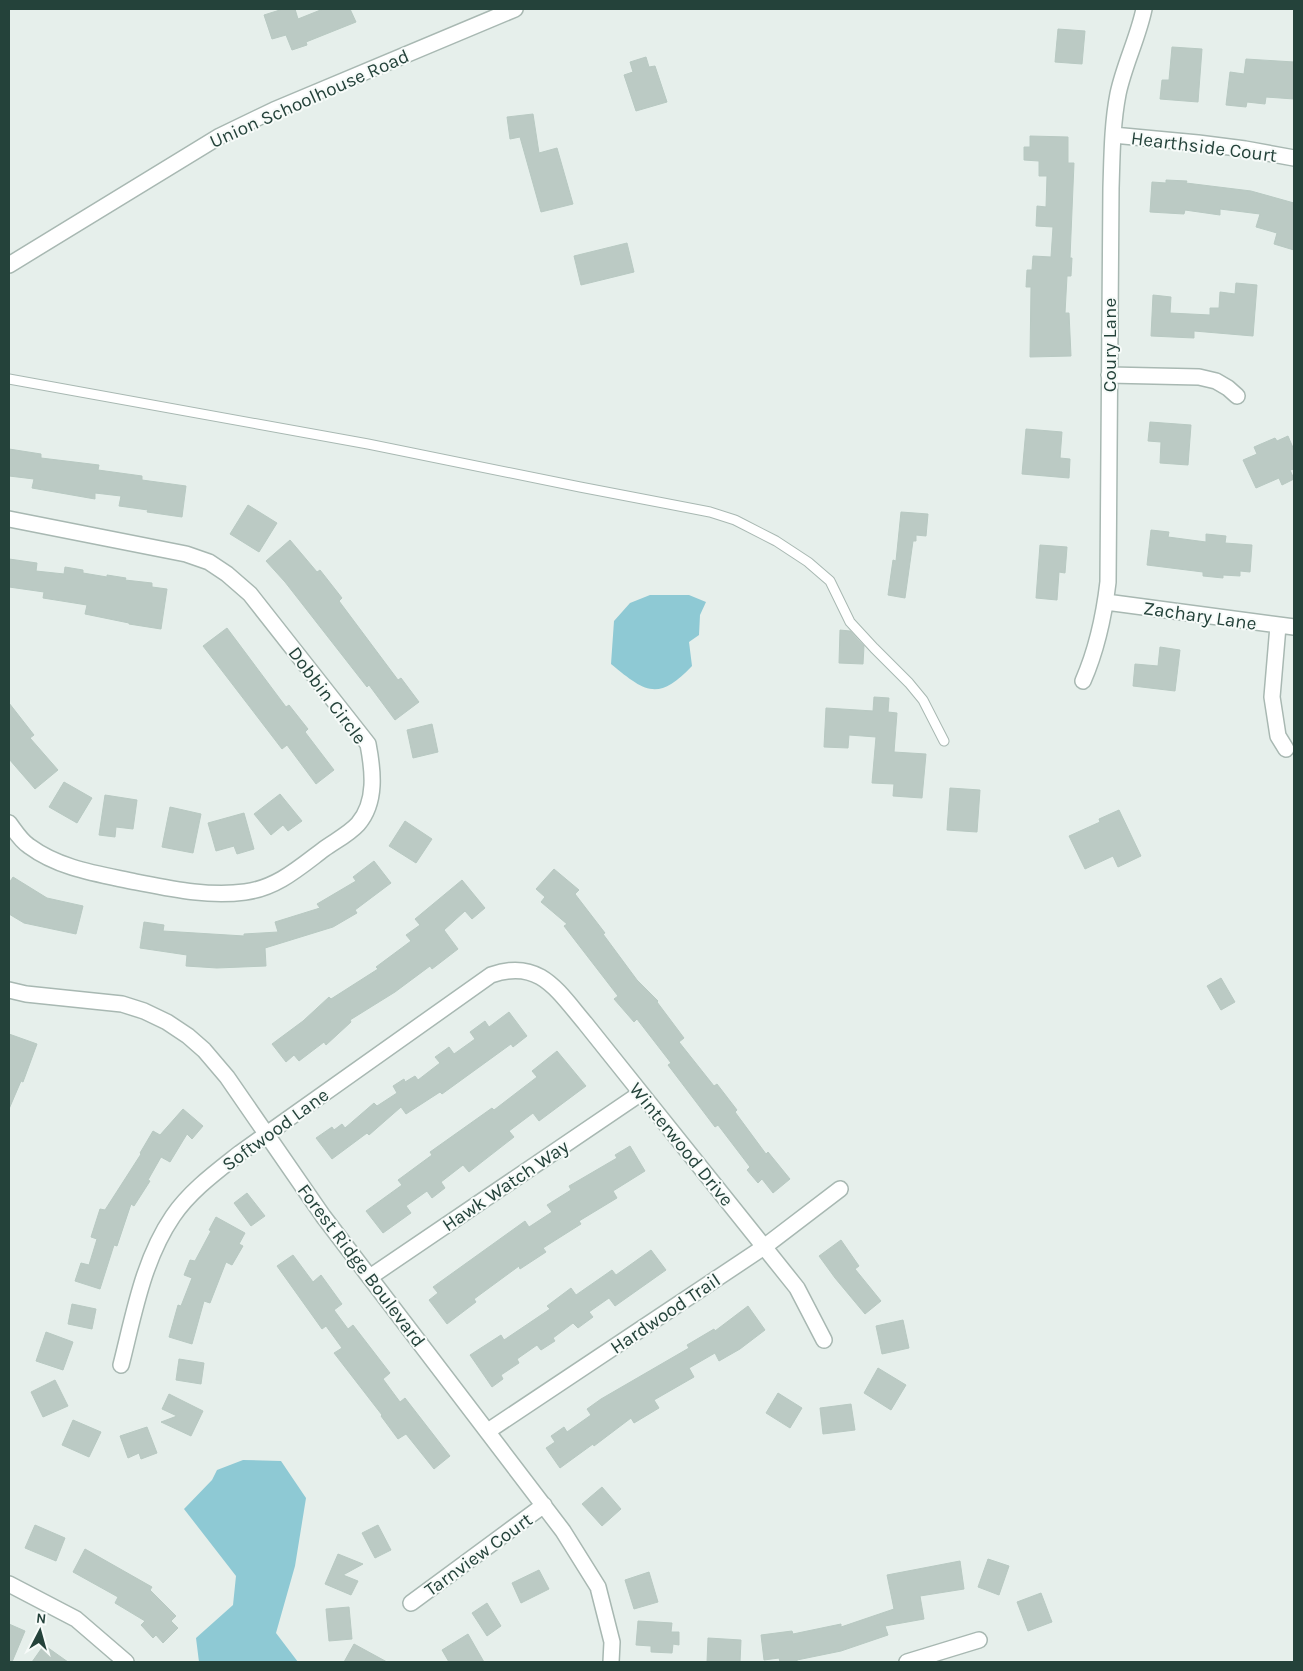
<svg xmlns="http://www.w3.org/2000/svg" width="1303" height="1671" viewBox="0 0 1303 1671" font-family="Karla,sans-serif">
	<style>
		.water { fill: #8ec9d4 }
		.building { fill: #bbcac4; stroke: #b8c9c2 }
		.lines { fill: none; stroke-linecap: round; stroke-linejoin: round }
		.lane-casing { stroke: #a8b8b2; stroke-width: 11 }
		.street-casing { stroke: #a8b8b2; stroke-width: 18 }
		.lane { stroke: #fff; stroke-width: 9 }
		.street { stroke: #fff; stroke-width: 15 }
		.labels { text-anchor: middle; stroke-width: 4; stroke-linejoin: round; paint-order: stroke }
		.street-label { font-size: 19px; fill: #24423a; stroke: #f7fbf9 }
	</style>
	<rect width="100%" height="100%" fill="#e6efeb"/>
	<path class="water" d="M 650,595 L 689,595 L 706,602 L 700,615 L 699,635 L 689,642 L 692,666 C 658,702 645,692 611,664 L 614,621 L 630,603 Z
		M 243,1460 L 281,1461 L 306,1498 L 295,1566 L 276,1633 L 298,1662 L 199,1662 L 196,1638 L 233,1605 L 236,1576 L 184,1509 L 212,1480 L 217,1470 Z"/>
	<path class="building" d="M 283,9 L 295,9 L 298,19 L 323,9 L 350,9 L 356,22 L 306,42 L 307,45 L 292,50 L 286,35 L 272,39 L 264,15 Z
		M 1058,29 L 1085,31 L 1082,64 L 1055,62 Z
		M 1172,47 L 1202,49 L 1198,102 L 1160,99 L 1162,80 L 1169,80 Z
		M 646,57 L 649,67 L 655,66 L 667,102 L 636,111 L 624,75 L 633,72 L 630,62 Z
		M 1246,59 L 1294,62 L 1294,99 L 1266,97 L 1265,104 L 1247,102 L 1246,107 L 1226,105 L 1230,72 L 1244,74 Z
		M 533,114 L 539,153 L 557,148 L 573,204 L 541,212 L 520,137 L 510,139 L 507,117 Z
		M 1030,136 L 1068,137 L 1068,163 L 1074,163 L 1070,258 L 1072,258 L 1071,276 L 1067,276 L 1065,313 L 1069,313 L 1071,356 L 1030,357 L 1031,287 L 1026,287 L 1027,270 L 1032,270 L 1033,256 L 1051,257 L 1053,227 L 1036,226 L 1037,206 L 1046,207 L 1047,176 L 1039,176 L 1039,161 L 1024,160 L 1024,147 L 1030,147 Z
		M 1166,180 L 1187,181 L 1186,183 L 1251,191 L 1294,203 L 1294,250 L 1274,244 L 1277,233 L 1256,227 L 1260,214 L 1220,209 L 1220,215 L 1185,210 L 1184,214 L 1150,212 L 1152,182 L 1166,183 Z
		M 627,243 L 634,272 L 581,285 L 574,256 Z
		M 1236,283 L 1257,285 L 1253,336 L 1194,331 L 1194,338 L 1151,336 L 1153,295 L 1171,297 L 1170,313 L 1210,315 L 1210,308 L 1219,308 L 1220,292 L 1235,294 Z
		M 1150,422 L 1191,425 L 1188,465 L 1160,463 L 1161,442 L 1148,441 Z
		M 1026,429 L 1062,432 L 1060,458 L 1070,459 L 1069,478 L 1022,474 Z
		M 1288,436 L 1294,450 L 1294,469 L 1290,470 L 1294,479 L 1282,485 L 1279,478 L 1256,488 L 1243,460 L 1257,454 L 1254,447 L 1275,438 L 1277,441 Z
		M 9,449 L 41,454 L 41,458 L 99,465 L 98,470 L 142,476 L 142,480 L 186,486 L 182,517 L 147,512 L 148,510 L 119,506 L 121,496 L 95,493 L 95,499 L 32,488 L 34,479 L 9,476 Z
		M 248,505 L 277,523 L 259,552 L 230,534 Z
		M 901,512 L 928,514 L 926,536 L 916,535 L 916,541 L 913,541 L 905,598 L 888,595 L 893,560 L 896,561 Z
		M 1151,530 L 1169,532 L 1168,537 L 1206,542 L 1206,534 L 1226,536 L 1225,543 L 1252,545 L 1250,572 L 1240,571 L 1240,576 L 1223,575 L 1223,578 L 1203,576 L 1203,572 L 1147,565 Z
		M 290,540 L 317,572 L 320,570 L 342,598 L 339,601 L 398,680 L 401,678 L 419,702 L 395,720 L 369,685 L 367,687 L 285,582 L 266,561 Z
		M 1040,545 L 1067,547 L 1065,573 L 1059,572 L 1057,600 L 1036,598 Z
		M 9,559 L 37,563 L 36,571 L 64,574 L 65,567 L 83,570 L 83,573 L 107,577 L 107,575 L 126,578 L 125,580 L 152,583 L 152,587 L 167,589 L 161,629 L 129,624 L 129,623 L 85,614 L 87,605 L 43,598 L 44,592 L 9,587 Z
		M 227,628 L 286,707 L 289,705 L 308,729 L 305,732 L 334,770 L 316,784 L 287,745 L 282,749 L 203,646 Z
		M 840,630 L 850,631 L 864,646 L 863,664 L 839,663 Z
		M 1160,647 L 1180,650 L 1175,691 L 1133,686 L 1135,664 L 1158,666 Z
		M 874,697 L 889,698 L 888,712 L 897,713 L 894,752 L 926,754 L 922,798 L 893,796 L 894,784 L 872,783 L 876,737 L 849,735 L 848,748 L 824,747 L 826,708 L 873,711 Z
		M 9,703 L 34,735 L 30,738 L 58,770 L 35,789 L 9,759 Z
		M 432,724 L 438,752 L 413,758 L 407,730 Z
		M 64,782 L 92,798 L 77,823 L 49,807 Z
		M 950,788 L 980,790 L 977,832 L 947,830 Z
		M 280,794 L 302,821 L 288,831 L 283,825 L 271,835 L 254,814 Z
		M 105,795 L 137,800 L 133,829 L 116,827 L 115,837 L 99,835 Z
		M 170,807 L 201,814 L 193,853 L 162,847 Z
		M 1119,810 L 1141,856 L 1118,867 L 1113,856 L 1085,869 L 1069,836 L 1100,822 L 1099,819 Z
		M 244,813 L 254,849 L 237,854 L 234,846 L 216,851 L 208,823 Z
		M 405,821 L 432,839 L 416,863 L 389,846 Z
		M 374,861 L 391,883 L 355,910 L 357,913 L 333,927 L 265,948 L 266,966 L 217,968 L 186,966 L 187,955 L 140,948 L 144,922 L 164,925 L 163,931 L 244,936 L 244,934 L 278,932 L 275,922 L 320,908 L 317,904 L 356,881 L 353,877 Z
		M 554,869 L 579,890 L 575,894 L 605,933 L 603,934 L 637,980 L 658,1001 L 657,1002 L 684,1038 L 679,1042 L 714,1086 L 717,1084 L 737,1110 L 735,1112 L 766,1154 L 768,1152 L 790,1179 L 773,1193 L 762,1179 L 758,1183 L 747,1170 L 750,1167 L 718,1125 L 715,1127 L 668,1065 L 671,1063 L 637,1019 L 634,1022 L 614,999 L 618,996 L 564,926 L 567,924 L 541,902 L 545,897 L 536,889 Z
		M 13,877 L 47,898 L 83,906 L 76,934 L 24,923 L 9,914 L 9,883 Z
		M 462,880 L 485,908 L 472,919 L 465,911 L 444,930 L 458,949 L 432,969 L 430,966 L 395,992 L 350,1020 L 351,1022 L 326,1045 L 324,1042 L 299,1061 L 294,1055 L 286,1062 L 272,1044 L 303,1021 L 329,997 L 331,999 L 378,969 L 376,967 L 411,941 L 406,935 L 420,925 L 415,919 Z
		M 1221,978 L 1235,1002 L 1221,1010 L 1207,986 Z
		M 509,1012 L 527,1036 L 513,1047 L 511,1044 L 442,1094 L 440,1092 L 406,1114 L 401,1107 L 369,1135 L 367,1133 L 332,1159 L 316,1138 L 332,1127 L 334,1130 L 342,1124 L 345,1128 L 374,1103 L 377,1106 L 397,1093 L 393,1086 L 404,1079 L 405,1082 L 415,1076 L 418,1080 L 440,1063 L 435,1057 L 449,1047 L 454,1054 L 475,1039 L 470,1032 L 485,1021 L 489,1027 Z
		M 9,1034 L 37,1044 L 23,1082 L 21,1081 L 9,1109 Z
		M 557,1051 L 586,1086 L 539,1121 L 533,1113 L 509,1131 L 514,1137 L 469,1172 L 463,1165 L 441,1182 L 445,1188 L 432,1198 L 427,1191 L 406,1206 L 411,1213 L 383,1233 L 366,1211 L 402,1185 L 398,1180 L 432,1155 L 430,1152 L 492,1108 L 494,1110 L 537,1077 L 532,1071 Z
		M 183,1109 L 203,1126 L 192,1139 L 187,1134 L 170,1162 L 161,1157 L 148,1180 L 150,1181 L 134,1206 L 131,1204 L 117,1246 L 114,1245 L 100,1289 L 75,1281 L 81,1263 L 89,1265 L 97,1239 L 91,1237 L 100,1209 L 105,1210 L 141,1154 L 140,1153 L 153,1131 L 160,1135 Z
		M 630,1146 L 645,1171 L 613,1191 L 617,1198 L 579,1221 L 581,1224 L 543,1248 L 546,1252 L 520,1269 L 519,1266 L 474,1299 L 476,1302 L 447,1324 L 429,1300 L 438,1293 L 433,1287 L 525,1221 L 529,1227 L 552,1212 L 547,1205 L 571,1190 L 569,1186 L 617,1158 L 615,1155 Z
		M 247,1193 L 265,1216 L 251,1226 L 234,1203 Z
		M 216,1217 L 245,1233 L 239,1244 L 243,1246 L 232,1265 L 226,1262 L 210,1303 L 204,1301 L 192,1344 L 169,1337 L 178,1305 L 181,1306 L 192,1278 L 184,1275 L 190,1260 L 195,1261 L 211,1231 L 209,1230 Z
		M 841,1240 L 859,1266 L 855,1269 L 881,1301 L 865,1314 L 835,1278 L 819,1256 Z
		M 651,1250 L 666,1270 L 615,1306 L 609,1298 L 589,1312 L 593,1317 L 578,1328 L 573,1323 L 553,1338 L 555,1341 L 541,1350 L 537,1345 L 517,1359 L 519,1363 L 501,1375 L 503,1379 L 492,1387 L 470,1355 L 501,1335 L 504,1340 L 550,1309 L 547,1306 L 571,1288 L 576,1295 L 612,1270 L 616,1275 Z
		M 293,1255 L 313,1282 L 321,1275 L 342,1304 L 334,1310 L 348,1329 L 353,1325 L 390,1373 L 383,1379 L 400,1402 L 405,1398 L 450,1456 L 434,1469 L 406,1434 L 398,1439 L 381,1416 L 382,1415 L 334,1353 L 342,1348 L 326,1326 L 322,1329 L 277,1266 Z
		M 72,1304 L 96,1309 L 92,1329 L 68,1324 Z
		M 748,1306 L 765,1330 L 740,1349 L 719,1361 L 715,1353 L 689,1368 L 694,1377 L 654,1400 L 659,1408 L 634,1423 L 631,1418 L 594,1446 L 593,1444 L 560,1468 L 546,1448 L 555,1442 L 551,1436 L 564,1427 L 567,1432 L 591,1415 L 587,1409 L 601,1399 L 689,1348 L 687,1345 L 714,1329 L 715,1331 Z
		M 903,1320 L 909,1348 L 882,1354 L 876,1326 Z
		M 46,1332 L 73,1342 L 63,1370 L 36,1361 Z
		M 179,1359 L 204,1363 L 201,1384 L 176,1380 Z
		M 878,1368 L 906,1385 L 891,1410 L 864,1393 Z
		M 55,1380 L 68,1406 L 43,1417 L 31,1392 Z
		M 778,1393 L 802,1408 L 790,1428 L 766,1413 Z
		M 169,1394 L 203,1411 L 191,1436 L 161,1422 L 177,1416 L 162,1409 Z
		M 851,1404 L 855,1430 L 823,1434 L 820,1408 Z
		M 73,1420 L 101,1432 L 89,1457 L 62,1445 Z
		M 147,1427 L 157,1453 L 141,1459 L 139,1453 L 128,1458 L 120,1436 Z
		M 602,1487 L 621,1509 L 602,1526 L 582,1504 Z
		M 35,1525 L 65,1538 L 56,1561 L 25,1548 Z
		M 378,1525 L 391,1550 L 375,1558 L 362,1533 Z
		M 85,1549 L 152,1587 L 150,1590 L 176,1616 L 171,1621 L 178,1628 L 163,1643 L 156,1635 L 153,1638 L 141,1625 L 145,1621 L 115,1603 L 118,1597 L 73,1572 Z
		M 338,1554 L 363,1564 L 343,1575 L 358,1581 L 351,1595 L 325,1584 Z
		M 988,1559 L 1009,1566 L 999,1595 L 978,1587 Z
		M 960,1561 L 964,1589 L 920,1596 L 924,1619 L 885,1626 L 888,1635 L 841,1651 L 797,1660 L 797,1662 L 780,1662 L 779,1658 L 764,1660 L 761,1635 L 792,1631 L 793,1634 L 841,1624 L 841,1627 L 894,1609 L 887,1575 Z
		M 539,1570 L 549,1589 L 521,1603 L 512,1583 Z
		M 649,1572 L 658,1602 L 634,1609 L 625,1580 Z
		M 1041,1593 L 1052,1622 L 1028,1631 L 1017,1602 Z
		M 487,1603 L 501,1626 L 487,1636 L 472,1613 Z
		M 349,1607 L 352,1639 L 329,1641 L 326,1609 Z
		M 638,1621 L 672,1623 L 671,1632 L 679,1632 L 679,1645 L 673,1644 L 672,1653 L 651,1652 L 651,1646 L 636,1645 Z
		M 9,1624 L 25,1631 L 12,1662 L 9,1662 Z
		M 468,1634 L 484,1662 L 449,1662 L 442,1650 Z
		M 708,1638 L 741,1640 L 740,1662 L 707,1662 Z
		M 354,1644 L 387,1662 L 344,1662 Z
		M 44,1645 L 68,1662 L 32,1662 Z"/>
	<g class="lines">
		<g class="lane-casing">
			<path id="lane" d="M 9,379 L 368,444 L 580,487 L 710,512 L 735,520 L 776,541 L 808,562 L 830,581 L 850,622 L 874,648 L 909,683 L 923,700 L 944,741"/>
		</g>
		<g class="street-casing">
			<path id="street" d="M 1113,135 L 1198,143 L 1245,149 L 1294,158
				M 9,265 L 220,136 L 274,110 L 515,9
				M 1109,375 L 1199,377 L 1216,381 L 1228,388 L 1237,396
				M 9,519 L 186,554 L 209,562 L 227,574 L 250,594 L 368,744 C 373,770 377,802 358,824 C 349,834 335,841 324,849 C 300,867 277,888 245,892 C 209,897 172,889 136,882 C 99,874 60,869 29,846 C 21,841 15,831 9,823
				M 1106,602 L 1294,627
				M 1278,626 L 1272,697 L 1278,736 L 1286,749
				M 1083,681 C 1097,649 1104,616 1108,582 L 1111,188 C 1112,157 1112,125 1118,94 C 1124,65 1138,38 1144,9
				M 9,990 L 26,994 L 122,1004 L 144,1011 L 167,1022 L 188,1036 L 204,1050 L 227,1077 L 323,1216 L 563,1531 L 598,1587 L 612,1642 L 611,1662
				M 370,1277 L 641,1093
				M 121,1365 C 134,1314 143,1260 173,1216 C 190,1191 216,1172 240,1153 L 491,975 C 539,958 557,990 585,1023 L 797,1288 L 824,1340
				M 488,1431 L 764,1247 L 840,1189
				M 9,1584 L 76,1619 L 126,1662
				M 411,1603 L 544,1505
				M 907,1662 L 979,1640"/>
		</g>
		<use href="#lane" class="lane"/>
		<use href="#street" class="street"/>
	</g>
	<g class="labels">
		<g class="street-label">
			<text transform="translate(309 98) rotate(-24)" y="7">Union Schoolhouse Road</text>
			<text transform="translate(1204 146) rotate(7)" y="7">Hearthside Court</text>
			<text transform="translate(1109 345) rotate(-90)" y="7">Coury Lane</text>
			<text transform="translate(1200 615) rotate(8)" y="7">Zachary Lane</text>
			<text transform="translate(328 695) rotate(53)" y="7">Dobbin Circle</text>
			<text transform="translate(275 1129) rotate(-36)" y="7">Softwood Lane</text>
			<text transform="translate(682 1144) rotate(51)" y="7">Winterwood Drive</text>
			<text transform="translate(505 1185) rotate(-34)" y="7">Hawk Watch Way</text>
			<text transform="translate(362 1265) rotate(53)" y="7">Forest Ridge Boulevard</text>
			<text transform="translate(665 1313) rotate(-34)" y="7">Hardwood Trail</text>
			<text transform="translate(478 1554) rotate(-36)" y="7">Tarnview Court</text>
		</g>
	</g>
	<rect width="1303" height="1671" fill="none" stroke="#24423a" stroke-width="20"/>
	<g transform="translate(40 1631) rotate(6)" stroke="#f7fbf9" stroke-width="4" paint-order="stroke">
	<path d="M0-4L9 19L0 12L-9 19Z" fill="#24423a"/>
	<text y="-8" font-size="14" font-weight="bold" text-anchor="middle" fill="#24423a">N</text>
	</g>
</svg>
